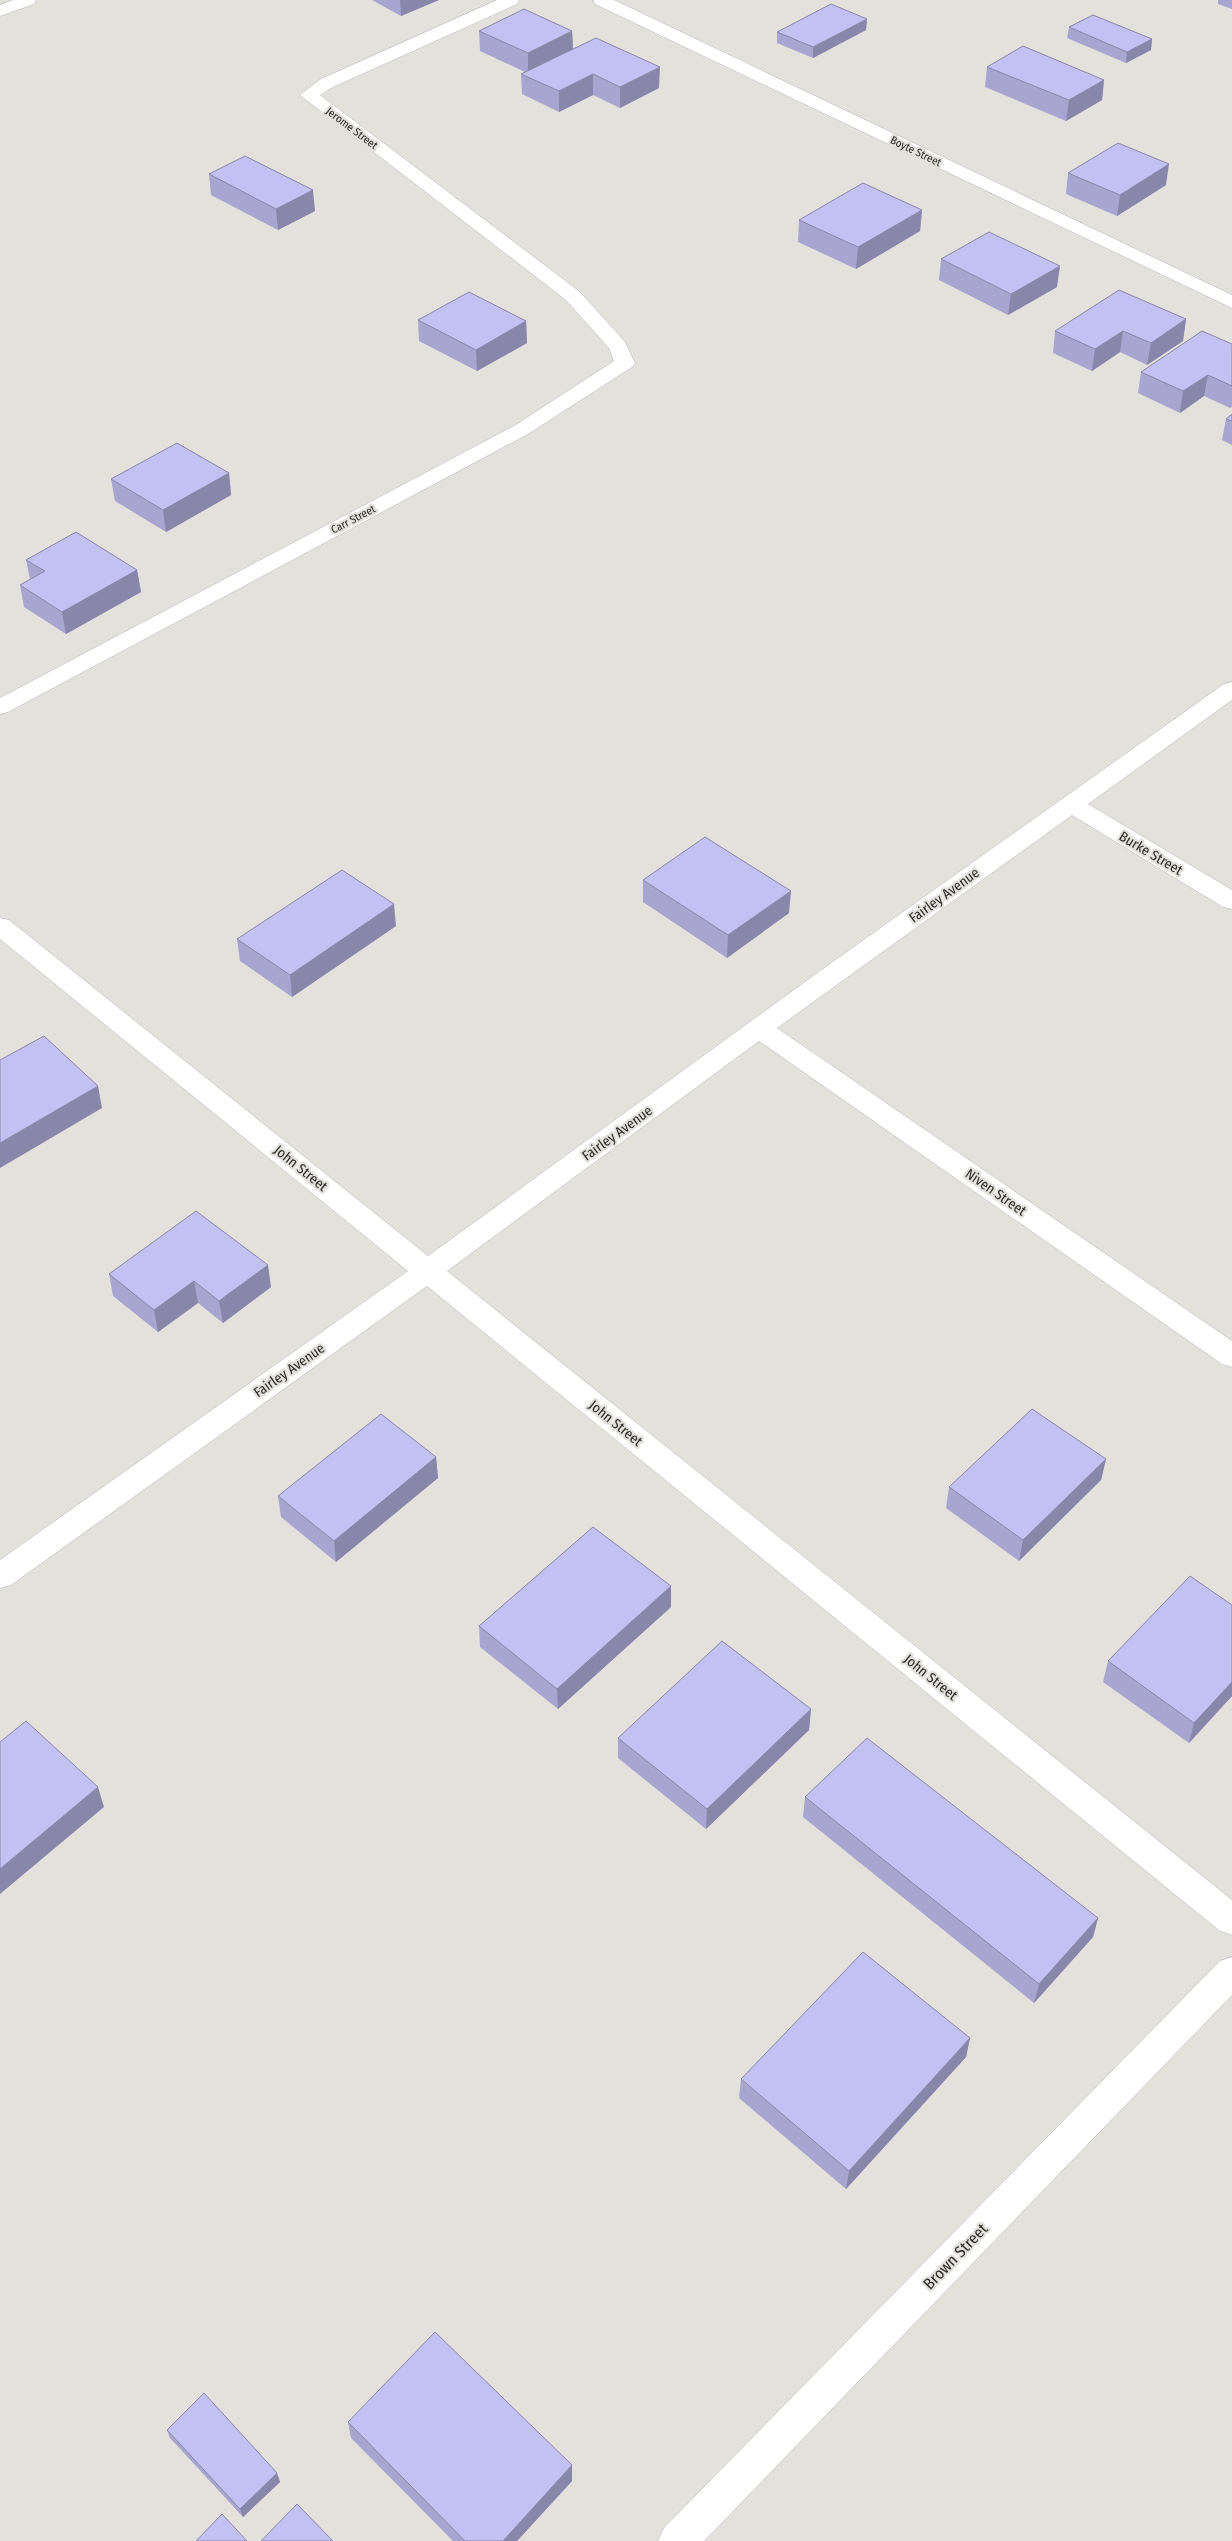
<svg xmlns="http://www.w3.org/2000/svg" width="1232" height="2541" viewBox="0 0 1232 2541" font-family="'Fira Sans Condensed',sans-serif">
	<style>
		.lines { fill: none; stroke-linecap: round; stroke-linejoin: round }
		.street-casing { stroke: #b7b6b1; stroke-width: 1 }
		.street { fill: #fff; fill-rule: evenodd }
		.wall { fill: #a8a6d0 }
		.shaded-wall { fill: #8887a9 }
		.building { fill: #c3c1f2; stroke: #8887a9 }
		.labels { text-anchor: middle; stroke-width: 4.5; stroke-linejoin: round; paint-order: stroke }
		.far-street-label { font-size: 11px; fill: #2a2927; stroke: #e3e1dc }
		.street-label { font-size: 14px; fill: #2a2927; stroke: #e3e1dc }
		.near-street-label { font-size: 16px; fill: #2a2927; stroke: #e3e1dc }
	</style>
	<rect width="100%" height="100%" fill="#e3e1dc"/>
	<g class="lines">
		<g class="street-casing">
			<path id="street" d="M 13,0 L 36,0 L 34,4 L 0,16 L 0,5 Z
				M 497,0 L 519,0 L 517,4 L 333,87 L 320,95 L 580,292 L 625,342 L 635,363 L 632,367 L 528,434 L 8,712 L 0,714 L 0,698 L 514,426 L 614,361 L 609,348 L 566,300 L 300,95 L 321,79 Z
				M 593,0 L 614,0 L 1232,295 L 1232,308 L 595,4 Z
				M 1232,682 L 1232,700 L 1088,804 L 1232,890 L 1232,909 L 1223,907 L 1072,815 L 777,1028 L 1232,1341 L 1232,1367 L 1222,1364 L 759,1041 L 447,1271 L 1232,1900 L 1232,1935 L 1220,1931 L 427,1286 L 11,1585 L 0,1588 L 0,1560 L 408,1271 L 0,939 L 0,918 L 9,920 L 428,1256 L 820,971 L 1224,684 Z
				M 1232,1957 L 1232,1995 L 704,2541 L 658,2541 L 664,2528 L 1220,1961 Z"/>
		</g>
		<use href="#street" class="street"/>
	</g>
	<path class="wall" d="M 372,0 L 439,0 L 401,16 Z
		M 1218,0 L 1232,0 L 1232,9 L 1218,4 Z
		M 867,19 L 866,30 L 813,58 L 777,43 L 777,32 Z
		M 1069,27 L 1152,39 L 1151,50 L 1126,63 L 1067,38 Z
		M 479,31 L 572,31 L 573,49 L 659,88 L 620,108 L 593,95 L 559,112 L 522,94 L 521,74 L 525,72 L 480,51 Z
		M 987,67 L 1104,80 L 1102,100 L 1066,121 L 985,87 Z
		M 1068,173 L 1166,185 L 1117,216 L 1066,194 Z
		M 209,174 L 315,211 L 278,230 L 211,195 Z
		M 922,210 L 920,231 L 856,269 L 798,242 L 799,220 Z
		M 941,259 L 1057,287 L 1008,315 L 939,280 Z
		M 1186,319 L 1183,341 L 1147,365 L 1120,352 L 1092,371 L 1053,353 L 1055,331 Z
		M 418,320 L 526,321 L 527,343 L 477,371 L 419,341 Z
		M 1232,344 L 1232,407 L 1230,408 L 1204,396 L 1180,413 L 1138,393 L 1141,372 Z
		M 1232,414 L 1232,445 L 1222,440 L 1226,419 Z
		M 229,473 L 231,495 L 166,532 L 115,501 L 111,479 Z
		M 26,560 L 137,570 L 141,592 L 66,634 L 24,607 L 20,585 L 30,579 Z
		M 643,880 L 789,913 L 727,958 L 643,902 Z
		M 396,926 L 292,997 L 240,961 L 237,939 Z
		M 109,1274 L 271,1287 L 223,1323 L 198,1303 L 158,1332 L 113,1296 Z
		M 436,1457 L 438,1478 L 336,1562 L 281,1517 L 278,1496 Z
		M 1106,1459 L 1101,1480 L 1019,1561 L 946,1508 L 949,1487 Z
		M 1232,1605 L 1232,1696 L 1189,1743 L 1103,1682 L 1108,1661 Z
		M 671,1607 L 558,1709 L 480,1647 L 479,1626 Z
		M 811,1709 L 809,1730 L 706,1829 L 618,1758 L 618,1738 Z
		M 805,1797 L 1098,1918 L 1093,1937 L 1034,2003 L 803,1817 Z
		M 970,2038 L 966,2057 L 846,2189 L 739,2098 L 741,2079 Z
		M 348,2422 L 572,2465 L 572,2481 L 517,2541 L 453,2541 L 351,2438 Z
		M 167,2430 L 277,2473 L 280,2482 L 243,2517 L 170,2438 Z"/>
	<path class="shaded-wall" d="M 400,0 L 439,0 L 401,16 Z
		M 867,19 L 866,30 L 813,58 L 813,47 Z
		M 572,31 L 573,51 L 528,73 L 528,53 Z
		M 1152,39 L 1151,50 L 1126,63 L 1127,52 Z
		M 660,67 L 659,88 L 620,108 L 620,87 Z
		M 593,74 L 593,95 L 559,112 L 559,91 Z
		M 1104,80 L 1102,100 L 1066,121 L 1069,100 Z
		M 1169,164 L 1166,185 L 1117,216 L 1120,195 Z
		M 313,190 L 315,211 L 278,230 L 276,209 Z
		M 922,210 L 920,231 L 856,269 L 858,247 Z
		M 1060,266 L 1057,287 L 1008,315 L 1011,294 Z
		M 1186,319 L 1183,341 L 1147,365 L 1151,343 Z
		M 526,321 L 527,343 L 477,371 L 476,350 Z
		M 1123,331 L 1120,352 L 1092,371 L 1095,349 Z
		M 1208,375 L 1204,396 L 1180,413 L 1183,391 Z
		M 229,473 L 231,495 L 166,532 L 163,510 Z
		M 137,570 L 141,592 L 66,634 L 62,612 Z
		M 791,891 L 789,913 L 727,958 L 728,935 Z
		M 394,904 L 396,926 L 292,997 L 290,975 Z
		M 98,1086 L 102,1108 L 0,1168 L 0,1143 Z
		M 268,1265 L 271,1287 L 223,1323 L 219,1301 Z
		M 194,1281 L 198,1303 L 158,1332 L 154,1310 Z
		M 436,1457 L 438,1478 L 336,1562 L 334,1541 Z
		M 1106,1459 L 1101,1480 L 1019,1561 L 1023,1540 Z
		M 671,1586 L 671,1607 L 558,1709 L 557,1689 Z
		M 1232,1682 L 1232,1696 L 1189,1743 L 1194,1723 Z
		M 811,1709 L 809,1730 L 706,1829 L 707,1809 Z
		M 98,1787 L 104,1807 L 0,1894 L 0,1869 Z
		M 1098,1918 L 1093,1937 L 1034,2003 L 1039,1984 Z
		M 970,2038 L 966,2057 L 846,2189 L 849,2171 Z
		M 572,2465 L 572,2481 L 517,2541 L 503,2541 Z
		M 277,2473 L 280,2482 L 243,2517 L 240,2509 Z"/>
	<path class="building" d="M 831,4 L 867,19 L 813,47 L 777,32 Z
		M 524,9 L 572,31 L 528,53 L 479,31 Z
		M 1093,15 L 1152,39 L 1127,52 L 1069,27 Z
		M 596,38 L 660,67 L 620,87 L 593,74 L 559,91 L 521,74 Z
		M 1023,46 L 1104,80 L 1069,100 L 987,67 Z
		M 1118,143 L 1169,164 L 1120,195 L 1068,173 Z
		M 245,156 L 313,190 L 276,209 L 209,174 Z
		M 863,183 L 922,210 L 858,247 L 799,220 Z
		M 989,232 L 1060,266 L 1011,294 L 941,259 Z
		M 1119,290 L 1186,319 L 1151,343 L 1123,331 L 1095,349 L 1055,331 Z
		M 469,292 L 526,321 L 476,350 L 418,320 Z
		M 1202,331 L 1232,344 L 1232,386 L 1208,375 L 1183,391 L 1141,372 Z
		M 1232,414 L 1232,421 L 1226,419 Z
		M 177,443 L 229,473 L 163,510 L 111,479 Z
		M 76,532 L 137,570 L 62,612 L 20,585 L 45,571 L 26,560 Z
		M 705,837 L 791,891 L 728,935 L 643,880 Z
		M 342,870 L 394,904 L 290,975 L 237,939 Z
		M 44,1036 L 98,1086 L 0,1143 L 0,1060 Z
		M 196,1211 L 268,1265 L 219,1301 L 194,1281 L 154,1310 L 109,1274 Z
		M 1032,1409 L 1106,1459 L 1023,1540 L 949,1487 Z
		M 381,1414 L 436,1457 L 334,1541 L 278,1496 Z
		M 593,1527 L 671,1586 L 557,1689 L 479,1626 Z
		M 1190,1576 L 1232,1605 L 1232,1682 L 1194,1723 L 1108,1661 Z
		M 722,1641 L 811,1709 L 707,1809 L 618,1738 Z
		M 26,1721 L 98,1787 L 0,1869 L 0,1742 Z
		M 867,1738 L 1098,1918 L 1039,1984 L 805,1797 Z
		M 863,1952 L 970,2038 L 849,2171 L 741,2079 Z
		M 435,2332 L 572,2465 L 503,2541 L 465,2541 L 348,2422 Z
		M 204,2393 L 277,2473 L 240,2509 L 167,2430 Z
		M 297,2504 L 333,2541 L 261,2541 Z
		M 222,2514 L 247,2541 L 196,2541 Z"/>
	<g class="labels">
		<g class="far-street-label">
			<text transform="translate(352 128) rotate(37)" y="4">Jerome Street</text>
			<text transform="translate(916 151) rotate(26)" y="4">Boyte Street</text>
			<text transform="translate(353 519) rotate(-28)" y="4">Carr Street</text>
		</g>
		<g class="street-label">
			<text transform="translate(1151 853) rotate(31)" y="5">Burke Street</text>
			<text transform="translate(944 895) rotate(-36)" y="5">Fairley Avenue</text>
			<text transform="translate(617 1133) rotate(-36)" y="5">Fairley Avenue</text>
			<text transform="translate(301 1168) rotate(39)" y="5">John Street</text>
			<text transform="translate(996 1192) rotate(35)" y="5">Niven Street</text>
			<text transform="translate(289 1370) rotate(-35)" y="5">Fairley Avenue</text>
			<text transform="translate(616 1423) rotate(39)" y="5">John Street</text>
			<text transform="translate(931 1677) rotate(39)" y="5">John Street</text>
		</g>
		<g class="near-street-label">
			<text transform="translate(955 2256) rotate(-46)" y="6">Brown Street</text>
		</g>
	</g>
</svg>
